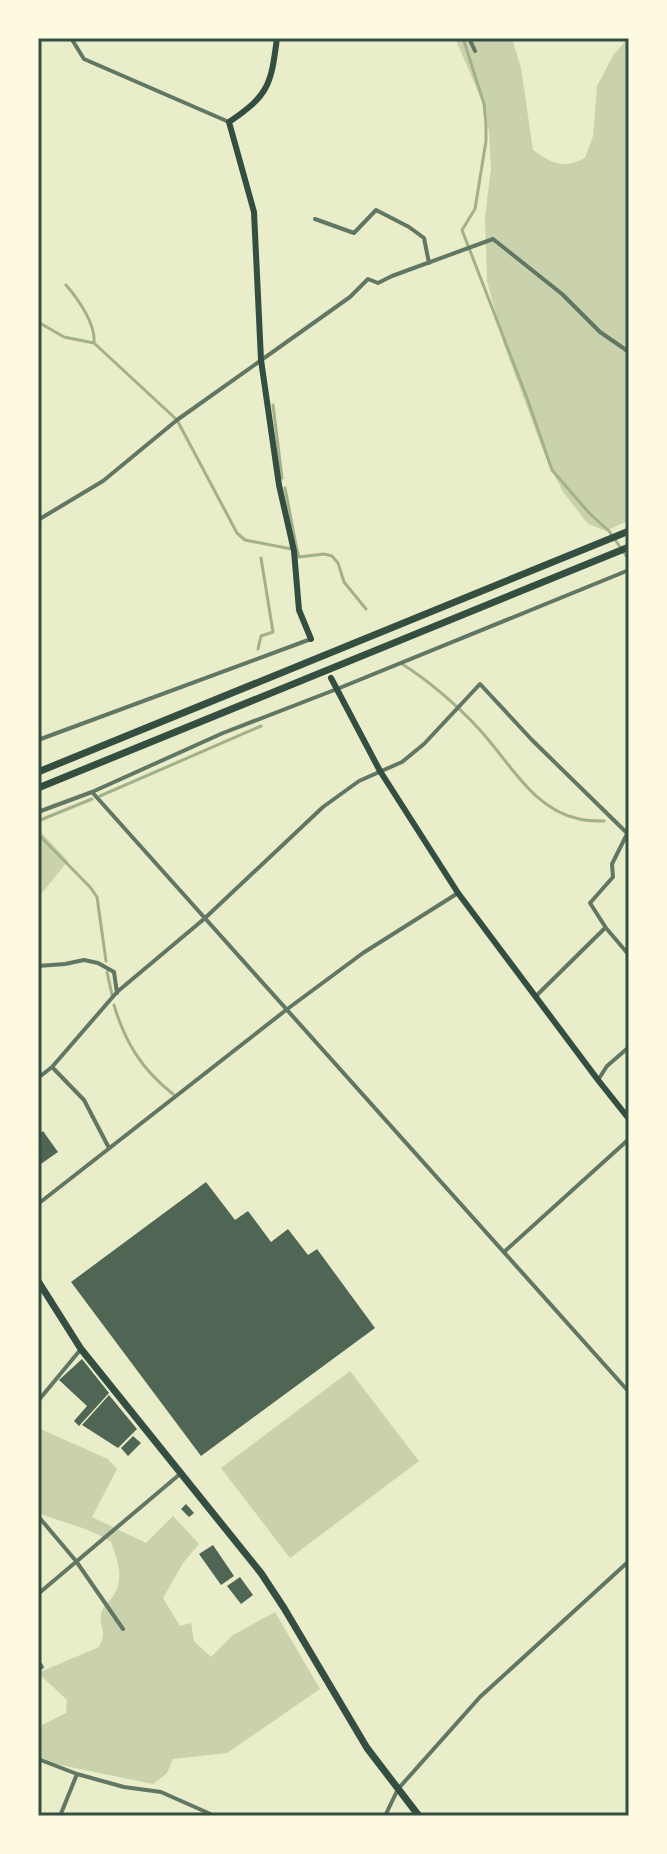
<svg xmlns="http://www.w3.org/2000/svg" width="667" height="1854" viewBox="0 0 667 1854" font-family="Rubik,sans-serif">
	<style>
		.green { fill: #cad2ad }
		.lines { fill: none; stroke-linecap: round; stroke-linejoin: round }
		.stream { stroke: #a3b18a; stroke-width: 3 }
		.building { fill: #4f6655 }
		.minor { stroke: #617663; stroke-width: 4 }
		.secondary { stroke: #344e41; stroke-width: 6 }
		.trunk { stroke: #344e41; stroke-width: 7 }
		.motorway { stroke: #344e41; stroke-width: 7 }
		.neatline { fill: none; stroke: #344e41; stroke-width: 3 }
	</style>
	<rect width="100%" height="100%" fill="#e9edc9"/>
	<path class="green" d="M 455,38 L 512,38 L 521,68 L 533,150 C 553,164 563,169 585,158 L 593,136 L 597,86 L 614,54 L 624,43 L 624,38 L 629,38 L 629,520 L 606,531 L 588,524 L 563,492 L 546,458 L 504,345 L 487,281 L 485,217 L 491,168 L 489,132 L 486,110 Z
		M 38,829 L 68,861 L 42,893 L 38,895 Z
		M 350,1371 L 419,1461 L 290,1558 L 221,1468 Z
		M 38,1428 L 108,1459 L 117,1469 L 92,1517 L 146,1543 L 173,1516 L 199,1544 L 183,1563 L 163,1598 L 180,1626 L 191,1623 L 194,1641 L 211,1657 L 233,1635 L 275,1612 L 320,1689 L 227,1753 L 173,1759 L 167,1773 L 153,1784 L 46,1762 L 38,1757 L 38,1727 L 66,1713 L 67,1700 L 38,1673 L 99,1647 C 108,1628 99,1631 101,1615 C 102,1606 111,1601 115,1593 C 124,1577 117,1558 111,1542 C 89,1527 63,1523 38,1513 Z"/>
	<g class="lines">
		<path class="stream" d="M 463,38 L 484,104 L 486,123 L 486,141 L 475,209 L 462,230 L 527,398 L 552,470 L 589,513 L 609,531 L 629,560
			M 66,285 C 78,299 96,324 94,343
			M 38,322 L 64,337 L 94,343 L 177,420 L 237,533 L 245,540 L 297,550 L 299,557 L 324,554 L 332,556 L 338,563 L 344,582 L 366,609
			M 273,405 L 282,478
			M 285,488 L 297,550
			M 258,649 L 261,636 L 273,632 L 261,558
			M 402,664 C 428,680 458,706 479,729 C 509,761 532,809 579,819 C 587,821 596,821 604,821
			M 100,796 L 261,726
			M 38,821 L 92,799
			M 38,834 L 90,887 L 97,897 L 106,961
			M 107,972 L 112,995
			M 114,1005 C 125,1042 142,1070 173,1094"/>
	</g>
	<path class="building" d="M 43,1131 L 58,1152 L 38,1166 L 38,1135 Z
		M 206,1182 L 235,1220 L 248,1211 L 271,1242 L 288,1229 L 308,1255 L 317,1249 L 375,1328 L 201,1456 L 71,1282 Z
		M 82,1359 L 109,1393 L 79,1426 L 74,1421 L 87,1406 L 59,1380 Z
		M 109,1395 L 137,1429 L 118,1448 L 82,1425 Z
		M 133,1436 L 141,1443 L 128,1456 L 121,1448 Z
		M 186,1504 L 194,1513 L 189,1517 L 181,1509 Z
		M 213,1545 L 234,1576 L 221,1585 L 199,1554 Z
		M 240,1577 L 253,1595 L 241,1604 L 227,1586 Z"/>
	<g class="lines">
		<path class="minor" d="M 71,38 L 84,59 L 229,122
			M 469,38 L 475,51
			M 315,219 L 354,233 L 376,210 L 409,227 L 424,238 L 429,263
			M 38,520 L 103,481 L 177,420 L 350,297 L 368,279 L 378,283 L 392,276 L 493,239 L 562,294 L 600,332 L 629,352
			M 38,740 L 311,639
			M 92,792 L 629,1392
			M 38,812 L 92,792 L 223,733 L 337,689 L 629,570
			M 627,834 L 612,864 L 613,877 L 590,903 L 606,928 L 629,955
			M 38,966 L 65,964 L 84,960 L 98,963 L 114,972 L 117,993
			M 535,997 L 605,928
			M 52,1067 L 84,1100 L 109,1148
			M 38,1078 L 52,1067 L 117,992 L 204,919 L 323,807 L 359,781 L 402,762 L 424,744 L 480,684 L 532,740 L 629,835
			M 598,1080 L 607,1066 L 629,1047
			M 38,1204 L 286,1010 L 363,953 L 458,893
			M 504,1252 L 629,1139
			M 38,1401 L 81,1349
			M 38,1516 L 76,1561 L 123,1629
			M 38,1594 L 180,1474
			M 38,1661 L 42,1667 L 38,1670
			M 38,1759 L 77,1774
			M 60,1816 L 77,1774 L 124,1787 L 161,1792 L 215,1816
			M 385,1816 L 398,1789 L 480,1697 L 629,1561"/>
		<path class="secondary" d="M 277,38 C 271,85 269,95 229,122 L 254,212 L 261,360 L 279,485 L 294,551 L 299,610 L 311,639
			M 331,678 L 380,771 L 458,893 L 598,1080 L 629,1119"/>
		<path class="trunk" d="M 38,1281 L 81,1349 L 261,1573 L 284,1608 L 367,1748 L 419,1816"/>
		<path class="motorway" d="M 38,772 L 629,531
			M 38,788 L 629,547"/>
	</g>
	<rect width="667" height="1854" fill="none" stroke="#fefae0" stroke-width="80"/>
	<rect x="40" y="40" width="587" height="1774" class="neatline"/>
</svg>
